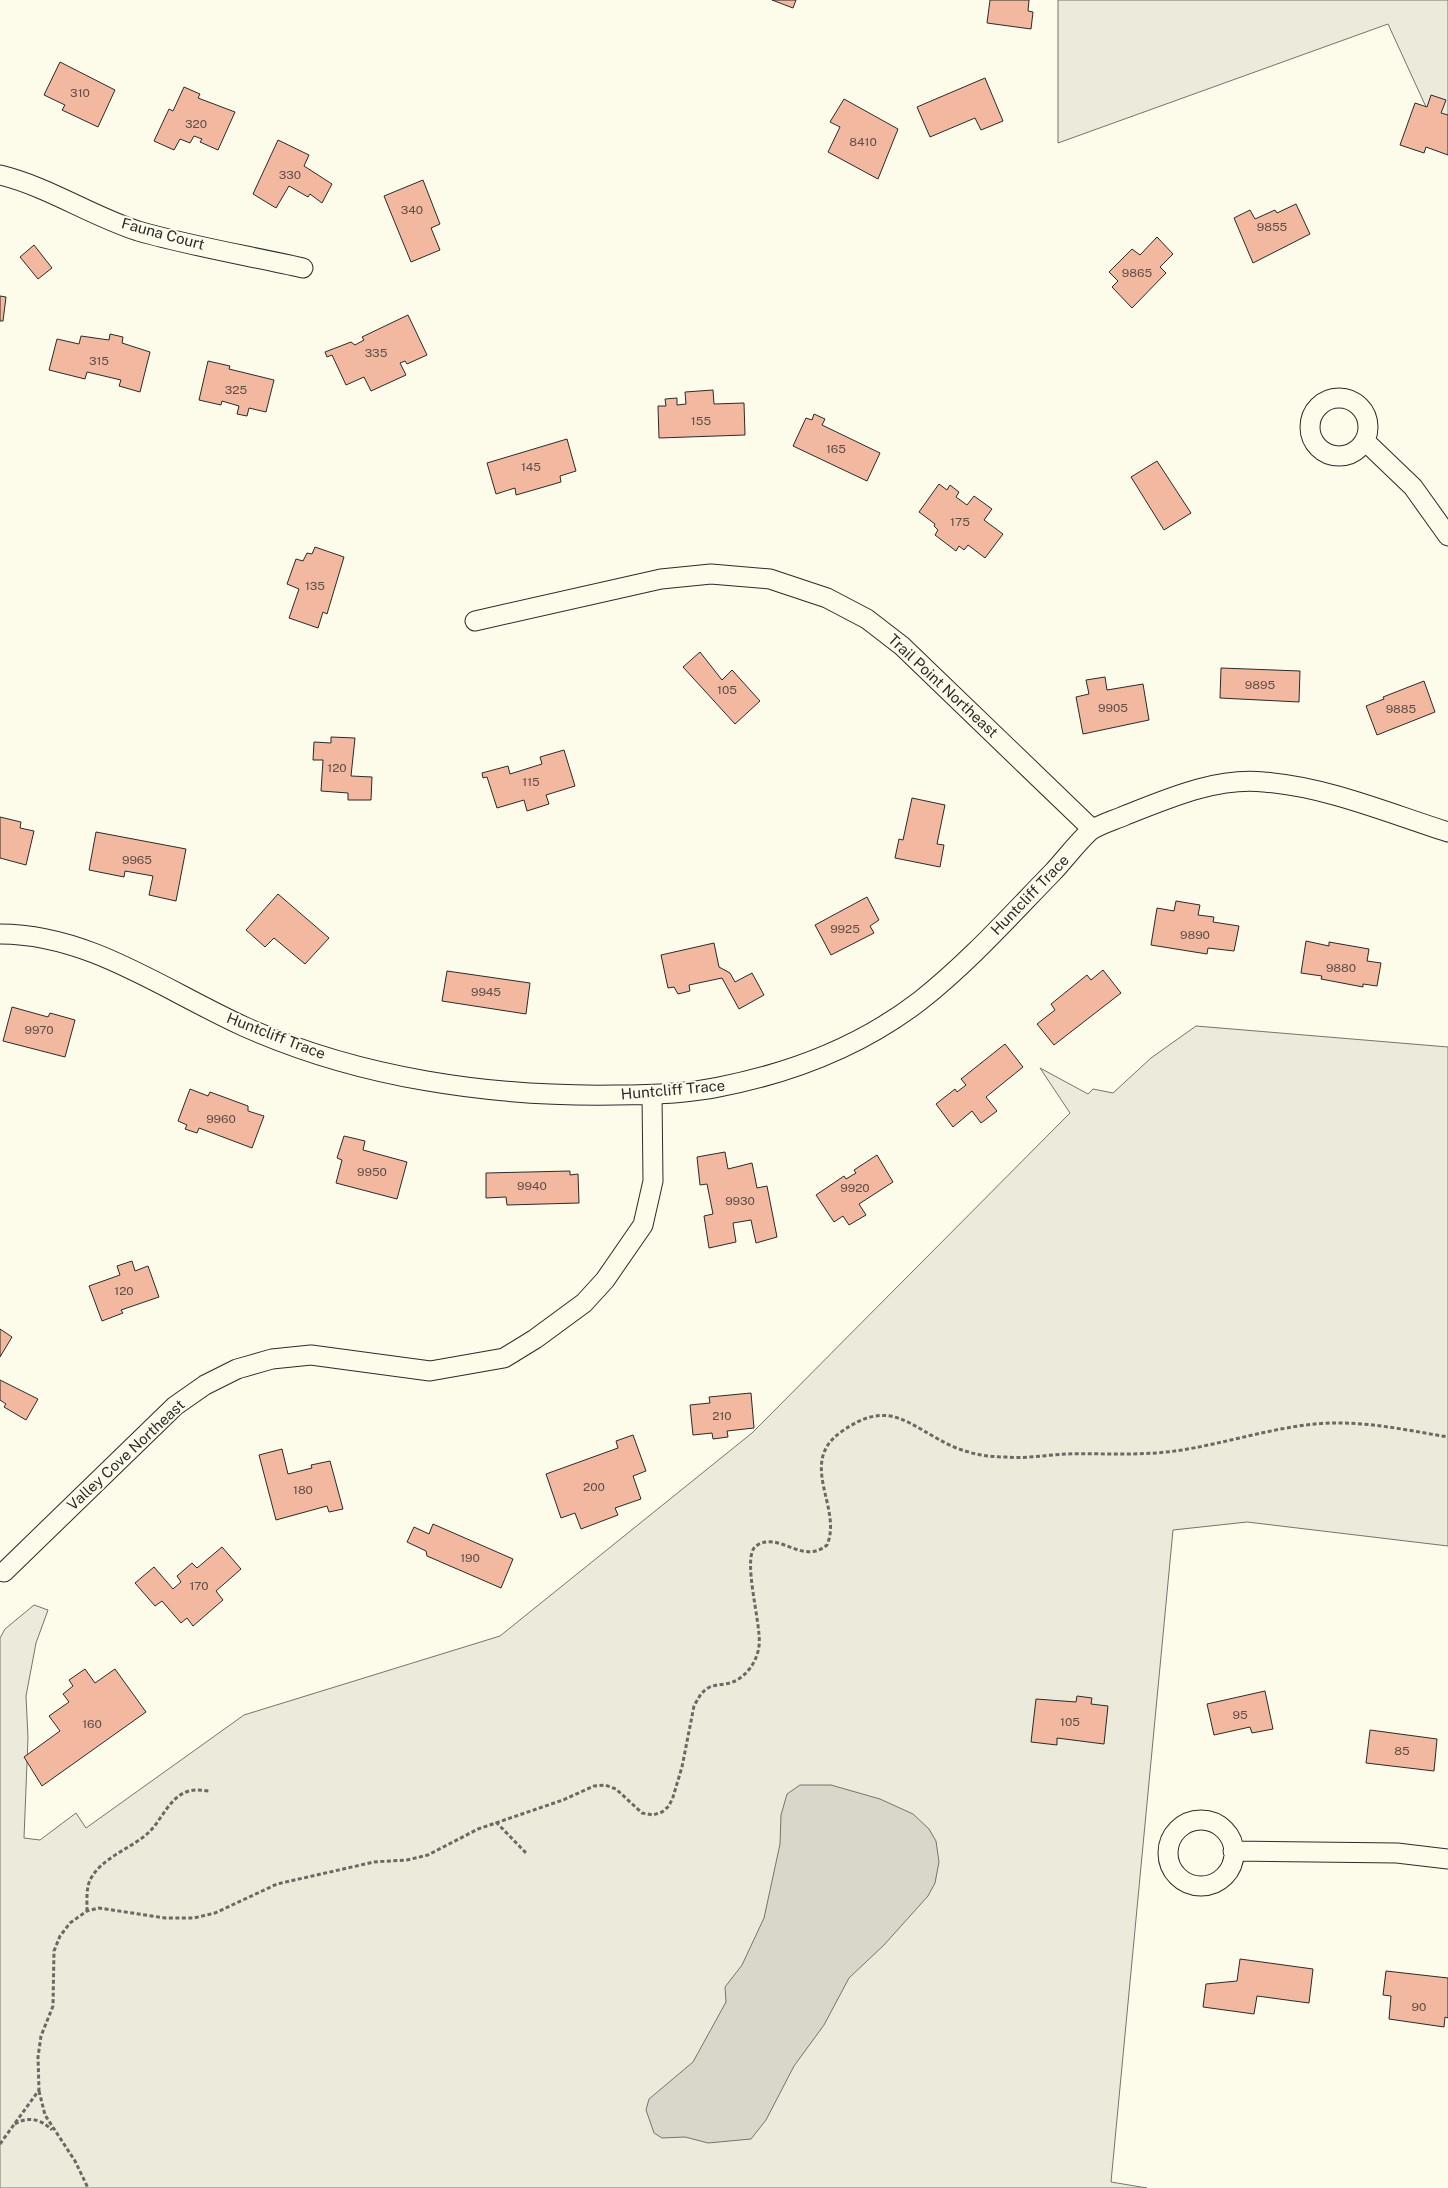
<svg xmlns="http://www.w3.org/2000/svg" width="1448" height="2188" viewBox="0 0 1448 2188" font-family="'Public Sans',sans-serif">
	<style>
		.green { fill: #ecebdb; stroke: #74746e }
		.water { fill: #d8d7c9; stroke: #74746e }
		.building { fill: #f2b8a0; stroke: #2b2b2b }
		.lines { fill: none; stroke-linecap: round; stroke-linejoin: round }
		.street-casing { stroke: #2b2b2b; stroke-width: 21 }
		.path { stroke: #6a6964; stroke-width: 3; stroke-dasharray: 4 2.5; stroke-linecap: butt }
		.street { stroke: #fdfbea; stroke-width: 19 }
		.labels { text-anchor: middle; stroke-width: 4; stroke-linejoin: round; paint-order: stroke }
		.number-label { font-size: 12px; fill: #5d4e48 }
		.street-label { font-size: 15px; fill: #2b2b2b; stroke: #fdfbea }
	</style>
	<rect width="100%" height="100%" fill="#fdfbea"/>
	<path class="green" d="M 1058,0 L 1448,0 L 1448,155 L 1388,24 L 1058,143 Z
		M 1196,1026 L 1448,1047 L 1448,1546 L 1247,1522 L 1173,1530 L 1111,2182 L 1147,2188 L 0,2188 L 0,1638 L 5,1629 L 34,1605 L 48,1610 L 36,1643 L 26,1696 L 28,1738 L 24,1838 L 40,1840 L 76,1813 L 86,1828 L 244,1715 L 500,1636 L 752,1433 L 1070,1113 L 1040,1068 L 1088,1094 L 1093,1089 L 1113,1093 L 1151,1058 Z"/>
	<path class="water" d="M 800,1785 L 831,1785 L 880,1799 L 913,1814 L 929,1829 L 936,1841 L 939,1862 L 935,1883 L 928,1896 L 884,1945 L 849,1978 L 824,2025 L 794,2066 L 766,2120 L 751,2139 L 708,2143 L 685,2137 L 662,2138 L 654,2133 L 646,2110 L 649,2099 L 693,2062 L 726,2002 L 725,1987 L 742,1965 L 764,1918 L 780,1844 L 781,1815 L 787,1794 Z"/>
	<path class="building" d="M 772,0 L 796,0 L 793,8 Z
		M 990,0 L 1029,0 L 1028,11 L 1033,12 L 1031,29 L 987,23 Z
		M 60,62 L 115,90 L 98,127 L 62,110 L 65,105 L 44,95 Z
		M 985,78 L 1003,121 L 981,130 L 975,118 L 930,137 L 917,107 Z
		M 184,87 L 200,94 L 198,98 L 235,112 L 218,150 L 200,142 L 202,139 L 194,136 L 190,143 L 180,139 L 174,150 L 154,141 L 169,109 L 173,111 Z
		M 1431,95 L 1446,100 L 1441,113 L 1448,115 L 1448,155 L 1426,147 L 1424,153 L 1400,145 L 1415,103 L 1427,107 Z
		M 844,99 L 898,129 L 878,179 L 828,152 L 840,127 L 830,122 Z
		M 278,140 L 309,155 L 304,166 L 332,184 L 322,203 L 310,194 L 308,197 L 289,186 L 276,208 L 253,194 Z
		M 423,180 L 440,224 L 431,228 L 440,250 L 411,262 L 384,196 Z
		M 1296,204 L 1310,234 L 1253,263 L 1234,218 L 1250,210 L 1255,219 L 1275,210 L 1277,213 Z
		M 1157,237 L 1173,254 L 1160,267 L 1166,273 L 1132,308 L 1112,287 L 1118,281 L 1109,272 L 1132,249 L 1140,255 Z
		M 34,245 L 52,268 L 38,279 L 20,257 Z
		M 0,296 L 6,297 L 3,321 L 0,321 Z
		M 408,315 L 427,355 L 407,364 L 405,361 L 400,363 L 406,375 L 371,391 L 364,377 L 346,385 L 332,355 L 327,357 L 325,352 L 351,342 L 355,345 L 364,340 L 362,337 Z
		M 110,334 L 123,337 L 122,343 L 150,352 L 140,392 L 119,386 L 121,380 L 87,372 L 85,379 L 49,370 L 57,339 L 79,344 L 81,336 L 109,340 Z
		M 208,361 L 230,366 L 229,369 L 274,380 L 266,412 L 249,408 L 247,416 L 237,414 L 239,406 L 222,401 L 221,405 L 199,400 Z
		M 713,390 L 714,404 L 744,403 L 745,435 L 659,438 L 658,406 L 666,406 L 665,399 L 677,398 L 677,405 L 686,404 L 685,392 Z
		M 814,414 L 825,419 L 822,425 L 880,453 L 867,481 L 793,446 L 806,418 L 812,420 Z
		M 567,439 L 576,471 L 560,476 L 561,482 L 516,495 L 515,488 L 496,494 L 487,463 Z
		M 1157,461 L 1191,513 L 1164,530 L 1131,477 Z
		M 939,484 L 947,490 L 950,485 L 959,492 L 956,497 L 967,505 L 974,496 L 992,509 L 984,520 L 1003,534 L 985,558 L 968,545 L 964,550 L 959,546 L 956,551 L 935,535 L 938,530 L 934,526 L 935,524 L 919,512 Z
		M 315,547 L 344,557 L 327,614 L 323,612 L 318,628 L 289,618 L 299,589 L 287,584 L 296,559 L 303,561 L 307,553 L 312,554 Z
		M 700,652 L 722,680 L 732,670 L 760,701 L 735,724 L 683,667 Z
		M 1221,668 L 1300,671 L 1299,702 L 1220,698 Z
		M 1105,677 L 1107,690 L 1143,684 L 1149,720 L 1083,734 L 1076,697 L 1089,694 L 1086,680 Z
		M 1424,681 L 1435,712 L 1377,735 L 1366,706 L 1384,699 L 1383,697 Z
		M 331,737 L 355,738 L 351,776 L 372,777 L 371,800 L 348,800 L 348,793 L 321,791 L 323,760 L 313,760 L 314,742 L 331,743 Z
		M 564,750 L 575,786 L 546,795 L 549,804 L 527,811 L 524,800 L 497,808 L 487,777 L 483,778 L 482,773 L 508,766 L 510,774 L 542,764 L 540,757 Z
		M 912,798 L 945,805 L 937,844 L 944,845 L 940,867 L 895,858 L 899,839 L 903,840 Z
		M 0,817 L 21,822 L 20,828 L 34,831 L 26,865 L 0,858 Z
		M 96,832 L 186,849 L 176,901 L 149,895 L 153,876 L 125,871 L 124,877 L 89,870 Z
		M 278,894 L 329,938 L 305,964 L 274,938 L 265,947 L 246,930 Z
		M 867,897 L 879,920 L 870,926 L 874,933 L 831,955 L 815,925 Z
		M 1176,901 L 1200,905 L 1198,915 L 1214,917 L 1213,922 L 1239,926 L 1234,951 L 1208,948 L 1207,954 L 1151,945 L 1157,908 L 1174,911 Z
		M 1306,941 L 1329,946 L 1329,942 L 1369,949 L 1367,961 L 1381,963 L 1377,986 L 1363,984 L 1363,987 L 1321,979 L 1322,976 L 1301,973 Z
		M 714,943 L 719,967 L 730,973 L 735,982 L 752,973 L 764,995 L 739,1009 L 722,978 L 689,985 L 690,991 L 678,994 L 674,987 L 668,988 L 661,955 Z
		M 1103,970 L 1121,993 L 1054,1045 L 1037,1024 L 1055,1010 L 1051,1004 L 1087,975 L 1091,980 Z
		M 447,971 L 530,983 L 526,1014 L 442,1001 Z
		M 12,1007 L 48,1017 L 50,1013 L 75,1020 L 65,1057 L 3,1041 Z
		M 1005,1044 L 1023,1067 L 986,1097 L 997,1111 L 981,1123 L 972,1111 L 953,1127 L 936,1104 L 955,1089 L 957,1092 L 966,1085 L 961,1079 Z
		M 190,1089 L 208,1096 L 210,1092 L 248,1106 L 248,1111 L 264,1116 L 252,1148 L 199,1128 L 197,1133 L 185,1129 L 187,1125 L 178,1121 Z
		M 344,1136 L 365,1141 L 363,1150 L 407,1162 L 397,1199 L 336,1183 L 342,1160 L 337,1158 Z
		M 725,1152 L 728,1169 L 752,1163 L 757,1188 L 767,1186 L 777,1237 L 756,1243 L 751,1220 L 733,1223 L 736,1242 L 709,1248 L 704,1216 L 713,1214 L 707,1184 L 700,1185 L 697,1157 Z
		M 877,1155 L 893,1182 L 859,1204 L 866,1215 L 849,1225 L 843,1216 L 834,1222 L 816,1195 L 844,1176 L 846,1179 L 856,1173 L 854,1170 Z
		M 570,1171 L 570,1175 L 578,1174 L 579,1203 L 507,1205 L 506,1197 L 486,1198 L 486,1173 Z
		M 132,1261 L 135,1271 L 148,1266 L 159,1297 L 121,1310 L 123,1313 L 102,1321 L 89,1286 L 120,1275 L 117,1266 Z
		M 0,1329 L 12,1337 L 0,1357 Z
		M 0,1380 L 38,1399 L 26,1420 L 4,1407 L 6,1404 L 0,1400 Z
		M 751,1393 L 754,1428 L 727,1431 L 728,1437 L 713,1439 L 712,1433 L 693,1435 L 690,1405 L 710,1403 L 709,1397 Z
		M 633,1435 L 646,1471 L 633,1476 L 641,1499 L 615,1508 L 618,1515 L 581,1529 L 575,1513 L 561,1518 L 546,1474 L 618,1448 L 616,1441 Z
		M 282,1449 L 288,1474 L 312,1468 L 311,1465 L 330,1461 L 343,1509 L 329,1512 L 327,1506 L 276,1520 L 259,1455 Z
		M 433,1524 L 513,1559 L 501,1588 L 427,1556 L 426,1551 L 407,1542 L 414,1527 L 429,1534 Z
		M 222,1547 L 241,1569 L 216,1591 L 223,1600 L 193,1626 L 187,1618 L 181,1623 L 162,1601 L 155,1606 L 135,1583 L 154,1567 L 173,1589 L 181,1582 L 177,1576 L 192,1563 L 197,1568 Z
		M 85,1669 L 95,1683 L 115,1669 L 146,1712 L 42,1786 L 24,1757 L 60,1731 L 49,1716 L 69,1702 L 63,1694 L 73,1686 L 69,1680 Z
		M 1265,1691 L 1273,1729 L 1252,1733 L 1250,1727 L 1214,1735 L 1207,1704 Z
		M 1077,1696 L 1092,1698 L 1091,1704 L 1108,1706 L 1104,1744 L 1057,1738 L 1057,1745 L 1031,1742 L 1036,1699 L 1076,1702 Z
		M 1370,1730 L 1437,1739 L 1434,1771 L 1366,1763 Z
		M 1240,1959 L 1313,1969 L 1309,2003 L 1257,1996 L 1254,2014 L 1203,2007 L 1206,1984 L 1237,1981 Z
		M 1386,1971 L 1448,1978 L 1448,2018 L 1445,2017 L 1444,2027 L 1389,2019 L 1391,1996 L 1383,1995 Z"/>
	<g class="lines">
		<g class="street-casing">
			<path id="street" d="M 0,175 C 49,187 91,216 138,231 C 190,246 250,256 303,268
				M1310 427a29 29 0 1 1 58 0a29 29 0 1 1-58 0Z
				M 1365,441 L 1413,487 L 1448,536
				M 475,621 L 661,579 L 711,574 L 770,579 L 827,598 L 867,619 L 902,646 L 1092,829
				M 0,934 C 89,934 164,990 243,1026 C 359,1078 490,1097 616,1095 C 650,1095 685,1094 719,1087 C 791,1073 863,1045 921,1000 C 969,962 1010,916 1053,872 C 1065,859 1077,843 1090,831 C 1100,824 1115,820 1126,815 C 1169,798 1217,777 1264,782 C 1327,787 1388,813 1448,832
				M 4,1572 L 175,1406 L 205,1385 L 237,1369 L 272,1359 L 311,1355 L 430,1371 L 504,1358 L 535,1339 L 584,1303 L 605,1280 L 643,1225 L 653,1181 L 652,1095
				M1168 1853a33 33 0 1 1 66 0a33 33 0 1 1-66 0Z
				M 1233,1851 L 1397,1853 L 1448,1859"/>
		</g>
		<path class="path" d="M 496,1822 L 526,1853
			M 87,1911 C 87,1901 86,1889 90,1880 C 101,1858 130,1849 147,1834 C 161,1822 168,1799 186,1792 C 193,1789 201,1790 209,1791
			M 39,2091 L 45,2115 L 75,2161 L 88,2188
			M 15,2124 C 28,2116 41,2119 52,2130
			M 0,2144 L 39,2090 L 38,2057 L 41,2036 L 53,2006 L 54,1951 L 60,1936 L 70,1923 L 87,1911 L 99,1908 L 165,1918 L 194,1918 L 215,1913 L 277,1884 L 374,1862 L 407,1860 L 428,1855 L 478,1829 L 563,1800 L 594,1786 L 605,1785 L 616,1789 L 642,1813 L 653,1815 L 662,1812 L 669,1806 L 673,1797 L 682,1767 L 694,1706 C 698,1699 701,1692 708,1688 C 715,1684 723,1685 730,1683 C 746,1678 757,1662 759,1646 C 762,1625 741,1557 756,1546 C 779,1530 802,1566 827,1545 C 843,1508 797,1463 841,1432 C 891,1396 909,1427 954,1447 C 971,1454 987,1457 1006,1457 C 1025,1459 1046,1455 1066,1454 C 1102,1453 1139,1456 1175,1451 C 1227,1444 1287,1422 1339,1423 C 1375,1423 1412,1431 1448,1437"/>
		<use href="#street" class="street"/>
	</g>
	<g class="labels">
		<g class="number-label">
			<text x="80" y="97">310</text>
			<text x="196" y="128">320</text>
			<text x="863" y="146">8410</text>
			<text x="290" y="179">330</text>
			<text x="412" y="214">340</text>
			<text x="1272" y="231">9855</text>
			<text x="1137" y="277">9865</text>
			<text x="376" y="357">335</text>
			<text x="99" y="365">315</text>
			<text x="236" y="394">325</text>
			<text x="701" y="425">155</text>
			<text x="836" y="453">165</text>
			<text x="531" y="471">145</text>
			<text x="960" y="526">175</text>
			<text x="315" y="590">135</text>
			<text x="1260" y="689">9895</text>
			<text x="727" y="694">105</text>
			<text x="1113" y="712">9905</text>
			<text x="1401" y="713">9885</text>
			<text x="337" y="772">120</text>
			<text x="531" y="786">115</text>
			<text x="137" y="864">9965</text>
			<text x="845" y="933">9925</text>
			<text x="1195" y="939">9890</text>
			<text x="1341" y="972">9880</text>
			<text x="486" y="996">9945</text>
			<text x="39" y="1034">9970</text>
			<text x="221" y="1123">9960</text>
			<text x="372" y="1176">9950</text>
			<text x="532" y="1190">9940</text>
			<text x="855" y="1192">9920</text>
			<text x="740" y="1205">9930</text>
			<text x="124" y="1295">120</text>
			<text x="722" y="1420">210</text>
			<text x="594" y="1491">200</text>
			<text x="303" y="1494">180</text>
			<text x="470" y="1562">190</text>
			<text x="199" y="1590">170</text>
			<text x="1240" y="1719">95</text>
			<text x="1070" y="1726">105</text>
			<text x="92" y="1728">160</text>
			<text x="1402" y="1755">85</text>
			<text x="1419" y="2011">90</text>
		</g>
		<g class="street-label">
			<text transform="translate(163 234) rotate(15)" y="5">Fauna Court</text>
			<text transform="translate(943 686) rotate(43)" y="5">Trail Point Northeast</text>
			<text transform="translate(1030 895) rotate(-46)" y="5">Huntcliff Trace</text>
			<text transform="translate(276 1036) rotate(21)" y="5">Huntcliff Trace</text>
			<text transform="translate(673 1090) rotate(-5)" y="5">Huntcliff Trace</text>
			<text transform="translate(126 1455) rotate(-43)" y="5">Valley Cove Northeast</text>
		</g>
	</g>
</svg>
